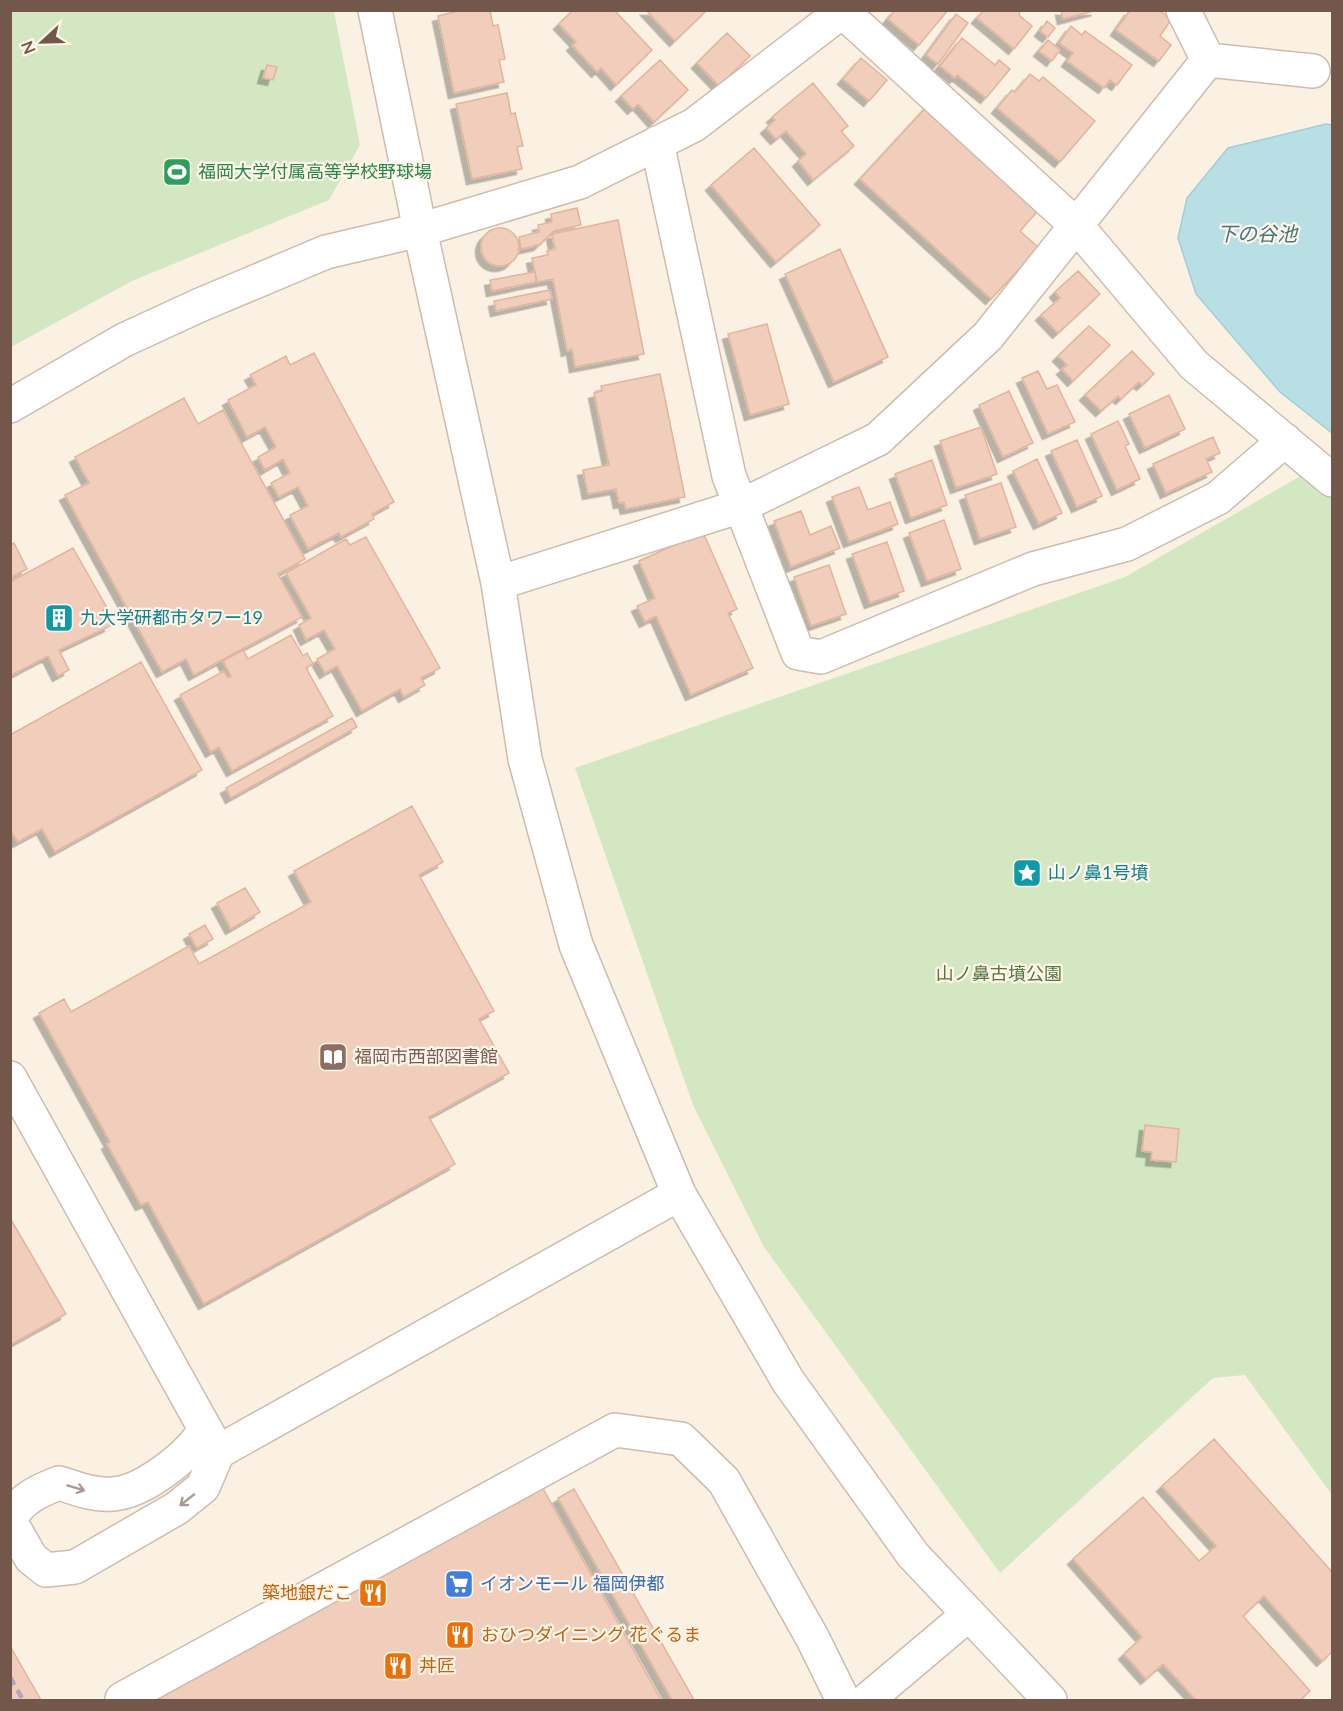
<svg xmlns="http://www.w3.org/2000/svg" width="1343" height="1711" viewBox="0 0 1343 1711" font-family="Lato,'Noto Sans JP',sans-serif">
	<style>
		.green { fill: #d3e8c2 }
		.water { fill: #b8dfe4; stroke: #9fcfd6; stroke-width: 1.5 }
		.building { fill: #f0cebb; stroke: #e2b49c; stroke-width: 1.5; filter: url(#shadow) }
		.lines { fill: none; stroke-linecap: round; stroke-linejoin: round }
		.minor-casing { stroke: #cebbad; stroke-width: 36 }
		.minor { stroke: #fff; stroke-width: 33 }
		.rail { stroke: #b3a2c4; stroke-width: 4.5; stroke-dasharray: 9 6; stroke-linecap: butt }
		.oneway { stroke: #ab9a92 }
		.labels { text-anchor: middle; stroke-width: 4.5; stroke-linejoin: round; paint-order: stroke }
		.leisure-label { font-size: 18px; fill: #27864d; stroke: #fff5e9; text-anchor: start }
		.culture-label { font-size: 18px; fill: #0d838f; stroke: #fff5e9; text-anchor: start }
		.park-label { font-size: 18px; fill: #547842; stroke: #fff5e9 }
		.education-label { font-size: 18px; fill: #785e54; stroke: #fff5e9; text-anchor: start }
		.shop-label { font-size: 18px; fill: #366cbe; stroke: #fff5e9; text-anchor: start }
		.food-label { font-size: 18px; fill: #c56008; stroke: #fff5e9; text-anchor: start }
		.water-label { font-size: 20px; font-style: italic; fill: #41777f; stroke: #fff5e9 }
	</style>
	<defs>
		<filter id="shadow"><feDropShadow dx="-5.5" dy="5.5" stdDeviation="0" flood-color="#0004"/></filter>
	</defs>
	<rect width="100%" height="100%" fill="#fbf1e3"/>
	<path class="green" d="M 10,11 L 334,11 L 360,145 L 329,200 L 132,281 L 11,347 Z
		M 1304,474 L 1332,497 L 1332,1495 L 1245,1375 L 1213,1378 L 1000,1573 L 764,1247 L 693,1105 L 575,768 L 1125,577 Z"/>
	<path class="water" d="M 1326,124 L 1332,125 L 1332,433 L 1280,392 L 1196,294 L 1178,238 L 1187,198 L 1228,148 Z"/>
	<path class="building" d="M 462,10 L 490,10 L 493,26 L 498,25 L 505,59 L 499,60 L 504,82 L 454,93 L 438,16 Z
		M 573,10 L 614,10 L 652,50 L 616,85 L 601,68 L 597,72 L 572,45 L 576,42 L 559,24 Z
		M 646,10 L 707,10 L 675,41 Z
		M 895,10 L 948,10 L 919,45 L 888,19 Z
		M 984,10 L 1020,10 L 1019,15 L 1032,26 L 1014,49 L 977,18 Z
		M 1061,10 L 1097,10 L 1063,19 Z
		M 1130,10 L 1159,10 L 1171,20 L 1160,36 L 1171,45 L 1159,61 L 1116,30 Z
		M 956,14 L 968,23 L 938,64 L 926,55 Z
		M 1047,21 L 1055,28 L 1048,37 L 1040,31 Z
		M 1071,26 L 1082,35 L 1085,31 L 1132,65 L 1117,85 L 1110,80 L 1104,88 L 1067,61 L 1073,53 L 1059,43 Z
		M 727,33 L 750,56 L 719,86 L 697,63 Z
		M 962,38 L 995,65 L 999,60 L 1010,69 L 986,98 L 957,75 L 955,78 L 940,66 Z
		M 1048,40 L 1060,50 L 1052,61 L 1039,51 Z
		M 861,58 L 887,80 L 869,101 L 843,79 Z
		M 660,60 L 688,90 L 654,122 L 638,104 L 633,109 L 621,96 Z
		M 267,65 L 277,67 L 273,80 L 263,78 Z
		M 1030,74 L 1039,81 L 1043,77 L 1095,121 L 1060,162 L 997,108 L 1012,90 L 1015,92 Z
		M 813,83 L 848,126 L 841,131 L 854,146 L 813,180 L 798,161 L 806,154 L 786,131 L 776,139 L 766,128 L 775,120 L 772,117 Z
		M 507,93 L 511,114 L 515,113 L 523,146 L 517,147 L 522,169 L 472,179 L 456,104 Z
		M 931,102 L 1043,205 L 1020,231 L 1039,248 L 991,299 L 860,179 Z
		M 754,148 L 820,225 L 776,262 L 711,185 Z
		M 577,208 L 581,225 L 554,231 L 539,245 L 521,249 L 519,237 L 539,232 L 538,225 L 552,222 L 551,214 Z
		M 618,220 L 644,354 L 575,367 L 572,349 L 567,351 L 553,279 L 537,282 L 532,258 L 548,255 L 547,251 L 555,249 L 552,234 Z
		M481 247a19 19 0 1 1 38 0a19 19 0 1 1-38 0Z
		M 840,249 L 888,357 L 834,382 L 785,274 Z
		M 1078,271 L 1100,294 L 1058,333 L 1041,315 L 1060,298 L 1055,292 Z
		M 535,272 L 536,282 L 492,291 L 490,280 Z
		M 550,290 L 552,299 L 496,311 L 494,301 Z
		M 767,324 L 789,404 L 750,415 L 728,334 Z
		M 1089,326 L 1110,345 L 1073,381 L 1062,369 L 1067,365 L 1058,356 Z
		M 1132,351 L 1154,374 L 1142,385 L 1139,382 L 1121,399 L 1118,396 L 1101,411 L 1085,395 Z
		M 314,353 L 394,502 L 372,514 L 374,519 L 341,537 L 339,533 L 308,549 L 290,515 L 308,506 L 298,487 L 279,497 L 271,483 L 290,473 L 283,459 L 265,470 L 258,457 L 276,447 L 265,427 L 247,437 L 228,400 L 256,385 L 250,375 L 286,356 L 290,365 Z
		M 1038,371 L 1047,389 L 1057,385 L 1075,422 L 1048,434 L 1022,378 Z
		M 660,374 L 685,497 L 626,509 L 624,502 L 619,503 L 616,489 L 588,494 L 583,470 L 609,465 L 594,393 L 602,391 L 601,386 Z
		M 1009,391 L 1033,443 L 1003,457 L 979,405 Z
		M 1169,395 L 1185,429 L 1145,448 L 1129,414 Z
		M 184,398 L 198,424 L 223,410 L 305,559 L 278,574 L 302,617 L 194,675 L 186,659 L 162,672 L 65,495 L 89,483 L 75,457 Z
		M 1118,421 L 1129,444 L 1125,446 L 1140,479 L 1117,490 L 1091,434 Z
		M 981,427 L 997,474 L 956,488 L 940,441 Z
		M 1213,437 L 1220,453 L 1206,459 L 1212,472 L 1166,493 L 1153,464 Z
		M 1077,440 L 1102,496 L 1077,507 L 1051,451 Z
		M 1037,459 L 1062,513 L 1039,524 L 1013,471 Z
		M 932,460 L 947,505 L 911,518 L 895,474 Z
		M 1001,483 L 1016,527 L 980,539 L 965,495 Z
		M 859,487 L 868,510 L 890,502 L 898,524 L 849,542 L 832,497 Z
		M 801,511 L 810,535 L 831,526 L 840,548 L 791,567 L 774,521 Z
		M 944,520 L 961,569 L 927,581 L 909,533 Z
		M 703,532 L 737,609 L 728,613 L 753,668 L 691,695 L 656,616 L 645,622 L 637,606 L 655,598 L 639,561 Z
		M 366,537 L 440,668 L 421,678 L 425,685 L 404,697 L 400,689 L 362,711 L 337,666 L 325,673 L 317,659 L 335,649 L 324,630 L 306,640 L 299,625 L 311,618 L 286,573 L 346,539 L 350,545 Z
		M 887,542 L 904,591 L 870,603 L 852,554 Z
		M 14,543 L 27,569 L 10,578 L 10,545 Z
		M 73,548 L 107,608 L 103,610 L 110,626 L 59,650 L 69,670 L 58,676 L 48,656 L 10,676 L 10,582 Z
		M 829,565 L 846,614 L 811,626 L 794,577 Z
		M 291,635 L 303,656 L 307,653 L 313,664 L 306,668 L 333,716 L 232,771 L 219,747 L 211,752 L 180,695 L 224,671 L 228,678 L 231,676 L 223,661 L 243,650 L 248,659 Z
		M 141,662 L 202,770 L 55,852 L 42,829 L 18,842 L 10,830 L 10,735 Z
		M 352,718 L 357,727 L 231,798 L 226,788 Z
		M 412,806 L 443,862 L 419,875 L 494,1011 L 479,1019 L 509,1073 L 429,1117 L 455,1164 L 204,1304 L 148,1202 L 141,1205 L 107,1144 L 110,1142 L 39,1013 L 64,999 L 71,1012 L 189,946 L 199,964 L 311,902 L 294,871 Z
		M 245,888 L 260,912 L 231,929 L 217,903 Z
		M 205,925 L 213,939 L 197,948 L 189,934 Z
		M 1145,1125 L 1179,1129 L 1176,1162 L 1151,1160 L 1152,1152 L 1142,1151 Z
		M 10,1218 L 66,1314 L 10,1345 Z
		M 1214,1439 L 1332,1572 L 1332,1652 L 1322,1661 L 1264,1596 L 1243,1616 L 1310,1691 L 1300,1700 L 1196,1700 L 1163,1664 L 1146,1679 L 1124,1654 L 1142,1637 L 1073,1559 L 1143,1497 L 1199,1561 L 1216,1546 L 1162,1486 Z
		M 531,1467 L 661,1700 L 114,1700 Z
		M 574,1489 L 694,1700 L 672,1700 L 558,1498 Z
		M 10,1646 L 41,1700 L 10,1700 Z"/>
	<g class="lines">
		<g class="minor-casing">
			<path id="minor" d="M 375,10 L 420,230 L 498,583 L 525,759 L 576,945 L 679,1194 L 788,1381 L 913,1555 L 1050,1700
				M 841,10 L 1076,225 L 1194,365 L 1332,480
				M 1183,10 L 1208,60
				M 1208,60 L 988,336 L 878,439 L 741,506 L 798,653 L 821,657 L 1033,569 L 1127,544 L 1218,498 L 1285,440
				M 1208,60 L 1313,71
				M 10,406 L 124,340 L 200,305 L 326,252 L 420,230 L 580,182 L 694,125 L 844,10
				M 498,583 L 741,506 L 729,476 L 657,143
				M 10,1078 L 218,1452 L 679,1194
				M 10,1518 C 23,1498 38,1491 59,1483 C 75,1488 95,1496 113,1494 C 143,1492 191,1455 205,1429
				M 10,1521 L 31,1558 L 46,1570 L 75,1567 L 177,1508 L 203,1487 L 218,1452
				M 122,1699 L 615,1430 L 681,1439 L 724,1481 L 813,1639 L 843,1700
				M 867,1700 L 969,1614"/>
		</g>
		<use href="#minor" class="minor"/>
		<path class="rail" d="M 10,1677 L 23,1700"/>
	</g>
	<defs><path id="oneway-shaft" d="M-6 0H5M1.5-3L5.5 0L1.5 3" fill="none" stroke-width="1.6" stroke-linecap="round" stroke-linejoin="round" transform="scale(1.5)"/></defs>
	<g class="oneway">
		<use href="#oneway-shaft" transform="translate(76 1488) rotate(17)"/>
		<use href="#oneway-shaft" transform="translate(187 1500) rotate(142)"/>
	</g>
	<defs>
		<g id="stadium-square" transform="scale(1.5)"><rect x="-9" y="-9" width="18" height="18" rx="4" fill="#2e9e5b" stroke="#fff5e9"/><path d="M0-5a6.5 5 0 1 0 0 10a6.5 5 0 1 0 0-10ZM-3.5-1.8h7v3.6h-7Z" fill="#fff"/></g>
		<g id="building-square" transform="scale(1.5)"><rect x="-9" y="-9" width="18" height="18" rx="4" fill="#0f9aa8" stroke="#fff5e9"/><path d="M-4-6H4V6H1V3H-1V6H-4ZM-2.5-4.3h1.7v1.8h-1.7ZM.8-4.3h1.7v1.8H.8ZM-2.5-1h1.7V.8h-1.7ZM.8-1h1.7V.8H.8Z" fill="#fff"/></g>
		<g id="sight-square" transform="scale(1.5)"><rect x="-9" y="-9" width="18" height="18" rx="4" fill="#0f9aa8" stroke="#fff5e9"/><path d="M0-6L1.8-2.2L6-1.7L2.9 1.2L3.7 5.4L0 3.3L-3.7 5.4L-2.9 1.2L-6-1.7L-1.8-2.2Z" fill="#fff"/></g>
		<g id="library-square" transform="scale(1.5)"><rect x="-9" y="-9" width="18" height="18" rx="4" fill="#8d6e63" stroke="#fff5e9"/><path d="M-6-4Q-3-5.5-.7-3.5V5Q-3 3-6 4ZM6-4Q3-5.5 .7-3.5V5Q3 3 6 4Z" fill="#fff"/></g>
		<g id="supermarket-square" transform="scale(1.5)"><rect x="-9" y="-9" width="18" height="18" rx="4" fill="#3f7fe0" stroke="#fff5e9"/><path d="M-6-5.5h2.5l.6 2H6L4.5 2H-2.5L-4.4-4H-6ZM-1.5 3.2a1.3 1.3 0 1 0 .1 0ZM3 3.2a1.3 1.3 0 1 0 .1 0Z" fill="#fff"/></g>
		<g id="restaurant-square" transform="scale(1.5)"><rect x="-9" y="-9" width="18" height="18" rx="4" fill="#e8710a" stroke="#fff5e9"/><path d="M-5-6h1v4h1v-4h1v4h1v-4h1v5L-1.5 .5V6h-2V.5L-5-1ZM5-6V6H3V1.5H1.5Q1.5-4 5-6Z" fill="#fff"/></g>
	</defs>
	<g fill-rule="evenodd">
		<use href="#stadium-square" x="177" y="172"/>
		<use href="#building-square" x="59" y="618"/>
		<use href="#sight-square" x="1027" y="873"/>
		<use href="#library-square" x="333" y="1057"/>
		<use href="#supermarket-square" x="459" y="1584"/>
		<use href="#restaurant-square" x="373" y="1593"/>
		<use href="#restaurant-square" x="460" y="1635"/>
		<use href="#restaurant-square" x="398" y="1666"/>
	</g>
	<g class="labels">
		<g class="leisure-label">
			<text x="198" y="178">福岡大学付属高等学校野球場</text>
		</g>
		<g class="culture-label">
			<text x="80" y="624">九大学研都市タワー19</text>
			<text x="1048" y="879">山ノ鼻1号墳</text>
		</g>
		<g class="park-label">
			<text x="999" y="980">山ノ鼻古墳公園</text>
		</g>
		<g class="education-label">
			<text x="354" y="1063">福岡市西部図書館</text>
		</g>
		<g class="shop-label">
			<text x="480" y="1590">イオンモール 福岡伊都</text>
		</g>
		<g class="food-label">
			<text x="352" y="1599" text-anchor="end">築地銀だこ</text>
			<text x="481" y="1641">おひつダイニング 花ぐるま</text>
			<text x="419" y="1672">丼匠</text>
		</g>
		<g class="water-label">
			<text x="1257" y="241">下の谷池</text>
		</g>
	</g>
	<rect width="1343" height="1711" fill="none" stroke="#73574a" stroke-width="24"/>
	<g transform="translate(42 42) rotate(248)" stroke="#fff5e9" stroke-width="4.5" paint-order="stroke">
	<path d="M0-4.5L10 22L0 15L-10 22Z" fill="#73574a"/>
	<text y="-9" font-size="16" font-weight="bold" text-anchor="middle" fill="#73574a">N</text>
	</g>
</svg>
